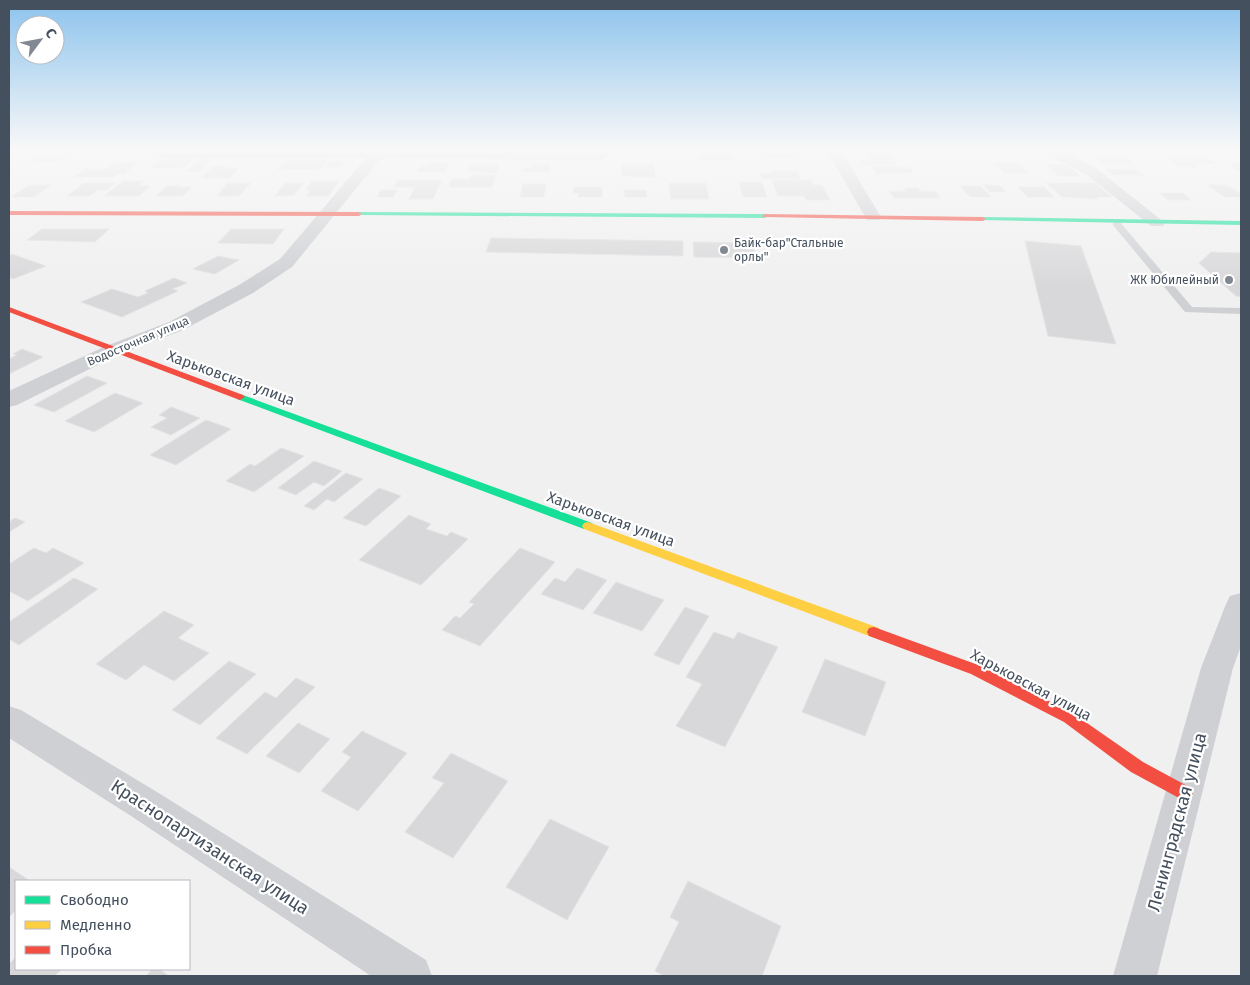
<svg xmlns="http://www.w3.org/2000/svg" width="1250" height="985" viewBox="0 0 1250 985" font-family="'Fira Sans',sans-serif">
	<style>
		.building { fill: #d8d8da; stroke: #e2e2e3 }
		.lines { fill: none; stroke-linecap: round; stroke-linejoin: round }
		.lane { fill: #ced0d4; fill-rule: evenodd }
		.street { fill: #ced0d4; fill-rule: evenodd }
		.fast { fill: #16e098; fill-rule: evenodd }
		.slow { fill: #ffcf43; fill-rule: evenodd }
		.jam { fill: #f24e42; fill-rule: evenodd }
		.poi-dot { fill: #818891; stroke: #fff; stroke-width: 2 }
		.labels { text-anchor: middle; stroke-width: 4.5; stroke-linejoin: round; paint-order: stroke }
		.far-poi-label { font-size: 12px; fill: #45505e; stroke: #fff; text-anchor: start }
		.far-street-label { font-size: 12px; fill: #45505e; stroke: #fff }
		.street-label { font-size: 15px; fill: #45505e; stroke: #fff }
		.near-street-label { font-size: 18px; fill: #45505e; stroke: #fff }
	</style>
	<rect width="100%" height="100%" fill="#f1f0f0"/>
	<path class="building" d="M 183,149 L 226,149 L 224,151 L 181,151 Z
		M 555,149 L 577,149 L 576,152 L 554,152 Z
		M 1116,149 L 1148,149 L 1151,151 L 1121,153 Z
		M 798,151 L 801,158 L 762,158 L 760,152 Z
		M 864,152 L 887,152 L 892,160 L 869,160 Z
		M 698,153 L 730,153 L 732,161 L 700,161 Z
		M 39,155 L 71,155 L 61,161 L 27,162 Z
		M 1165,157 L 1206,157 L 1217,164 L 1194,164 L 1198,167 L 1179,167 Z
		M 1096,159 L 1127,159 L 1135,164 L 1104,164 Z
		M 160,160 L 192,160 L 185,167 L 150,168 Z
		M 199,160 L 211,160 L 199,172 L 186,172 Z
		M 286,160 L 328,160 L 321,169 L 277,170 Z
		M 331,160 L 346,160 L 341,167 L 325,167 Z
		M 859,160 L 893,161 L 896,165 L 862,165 Z
		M 115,162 L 139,162 L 124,174 L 118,174 L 113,177 L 74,177 L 86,169 L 106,169 Z
		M 430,162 L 450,162 L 445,172 L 417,172 L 421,165 L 429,165 Z
		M 995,163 L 1018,163 L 1029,173 L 1005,173 Z
		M 1229,163 L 1241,163 L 1241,172 L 1232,167 L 1235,167 Z
		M 470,164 L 499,164 L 496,173 L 467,171 Z
		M 533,164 L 551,164 L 549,172 L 523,172 L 524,168 L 532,168 Z
		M 622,164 L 654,164 L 655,177 L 622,176 Z
		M 1045,164 L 1067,165 L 1080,176 L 1058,176 Z
		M 214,166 L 226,166 L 224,168 L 239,168 L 229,178 L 201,178 Z
		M 872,167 L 909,167 L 913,172 L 877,174 Z
		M 1106,169 L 1136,170 L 1143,175 L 1113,175 Z
		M 771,171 L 797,171 L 800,179 L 762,179 L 760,173 L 771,173 Z
		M 472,175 L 496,175 L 492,187 L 449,187 L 452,179 L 470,179 Z
		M 398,180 L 442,180 L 433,199 L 409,199 L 415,187 L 394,187 Z
		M 772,180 L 811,180 L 813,185 L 822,185 L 830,200 L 806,200 L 804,196 L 778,196 Z
		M 123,181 L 145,181 L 138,186 L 150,186 L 139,196 L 104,196 Z
		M 312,181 L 339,181 L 329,196 L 306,196 L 311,190 L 305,190 Z
		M 739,182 L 762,182 L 767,197 L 743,197 Z
		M 84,183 L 115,183 L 107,190 L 98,190 L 90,196 L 67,196 Z
		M 227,183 L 251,183 L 239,196 L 218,196 Z
		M 285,183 L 303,183 L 294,195 L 275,196 Z
		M 669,183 L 706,183 L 709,199 L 671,199 Z
		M 1046,183 L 1095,183 L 1112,197 L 1096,197 L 1098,199 L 1062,197 Z
		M 523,184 L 546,184 L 544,197 L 520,197 Z
		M 983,184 L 1000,186 L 1006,192 L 990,192 Z
		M 29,185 L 51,185 L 34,197 L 11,197 Z
		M 1208,185 L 1227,185 L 1241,194 L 1241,197 L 1224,197 Z
		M 167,186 L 181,186 L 180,187 L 192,187 L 183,196 L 156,196 Z
		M 960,186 L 981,186 L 991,197 L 970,197 Z
		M 574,187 L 602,187 L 602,197 L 578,197 L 579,193 L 573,193 Z
		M 1018,187 L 1044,187 L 1054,197 L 1028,197 Z
		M 904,188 L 918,188 L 920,191 L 935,191 L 940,198 L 894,198 L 889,191 L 906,191 Z
		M 381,190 L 397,190 L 393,197 L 377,197 Z
		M 624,190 L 646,190 L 647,197 L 625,197 Z
		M 1160,193 L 1183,193 L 1191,200 L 1168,200 Z
		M 42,229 L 109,229 L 95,242 L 27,240 Z
		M 231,229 L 284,229 L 273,244 L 218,243 Z
		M 491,238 L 683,241 L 683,256 L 486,252 Z
		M 1025,241 L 1081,246 L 1116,344 L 1048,336 Z
		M 693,242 L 753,243 L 756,258 L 694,257 Z
		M 1211,252 L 1241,253 L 1241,297 L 1236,296 L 1199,263 Z
		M 12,254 L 46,266 L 13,279 L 9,277 L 9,256 Z
		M 218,256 L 239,260 L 215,274 L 193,269 Z
		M 174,278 L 187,283 L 172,289 L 178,291 L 122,317 L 81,302 L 112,289 L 138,297 L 148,293 L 145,291 Z
		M 22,349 L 43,357 L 9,374 L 9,359 L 17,355 L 13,354 Z
		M 87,376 L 107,383 L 54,412 L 34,405 Z
		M 115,393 L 143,403 L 94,432 L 65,421 Z
		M 171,407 L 200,418 L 171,435 L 151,427 L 167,418 L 159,415 Z
		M 206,420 L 231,429 L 176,465 L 150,455 Z
		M 281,448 L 304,456 L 254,492 L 226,481 L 250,464 L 255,466 Z
		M 314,461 L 342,471 L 324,486 L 314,482 L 296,495 L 278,488 Z
		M 346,473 L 363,479 L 334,502 L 327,499 L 314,510 L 304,506 Z
		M 379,488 L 401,496 L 366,526 L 343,518 Z
		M 409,515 L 431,524 L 426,529 L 447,536 L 451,532 L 468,539 L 421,585 L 359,560 Z
		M 15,518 L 25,522 L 9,532 L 9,522 Z
		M 34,548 L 46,553 L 53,548 L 84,563 L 28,601 L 9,591 L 9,564 Z
		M 520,548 L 555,562 L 480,646 L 442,630 L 455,616 L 460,618 L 474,604 L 469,602 Z
		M 577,568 L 607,580 L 583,610 L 541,594 L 555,578 L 565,582 Z
		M 74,578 L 98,589 L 19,645 L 9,639 L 9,622 Z
		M 616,582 L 664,600 L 642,631 L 593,613 Z
		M 685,607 L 709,616 L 679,665 L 654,655 Z
		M 164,611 L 194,625 L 178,638 L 209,653 L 174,681 L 144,665 L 126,680 L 96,664 Z
		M 714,632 L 734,639 L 738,632 L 778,647 L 725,747 L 676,726 L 702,684 L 686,677 Z
		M 825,659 L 886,682 L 865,736 L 802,712 Z
		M 229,661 L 256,674 L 200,725 L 172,710 Z
		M 296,678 L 315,687 L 247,754 L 216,738 L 265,692 L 276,698 Z
		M 298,723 L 330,739 L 299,773 L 266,756 Z
		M 362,731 L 407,753 L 358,811 L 321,791 L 351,757 L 342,752 Z
		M 451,753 L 508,781 L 453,858 L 405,832 L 444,783 L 432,778 Z
		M 550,819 L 609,847 L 567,920 L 506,887 Z
		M 9,867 L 30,881 L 16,881 L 16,910 L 9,917 Z
		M 688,881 L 781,926 L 762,976 L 664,976 L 655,971 L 679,922 L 670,917 Z
		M 16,957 L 16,969 L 62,969 L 54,976 L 9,976 L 9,964 Z
		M 152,969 L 159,969 L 169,976 L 146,976 Z"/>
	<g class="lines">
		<path class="lane" d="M 1113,221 L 1119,221 L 1192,307 L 1241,308 L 1241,314 L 1185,312 L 1113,225 Z"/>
		<path class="street" d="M 163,149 L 178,149 L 176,151 L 594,152 L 594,149 L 608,149 L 608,156 L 601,160 L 381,158 L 292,267 L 253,293 L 183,330 L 120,354 L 17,405 L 9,407 L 9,391 L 106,346 L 169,322 L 239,285 L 280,259 L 366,158 L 163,159 L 156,155 Z
			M 826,149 L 840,149 L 881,217 L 879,220 L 867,220 Z
			M 1041,149 L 1058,149 L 1097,169 L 1165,223 L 1163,226 L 1151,226 L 1087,175 L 1043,152 Z
			M 1241,593 L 1241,646 L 1233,668 L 1157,976 L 1113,976 L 1201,668 L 1226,604 L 1230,596 Z
			M 9,706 L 21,710 L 157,792 L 426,960 L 432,976 L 371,976 L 131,816 L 9,738 Z"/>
		<path class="fast" d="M 359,212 L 765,214 L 768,216 L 765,218 L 357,215 L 357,213 Z
			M 983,217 L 1241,221 L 1241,225 L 981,220 L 981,218 Z
			M 240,394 L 592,523 L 594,526 L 592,529 L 584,529 L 237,399 L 235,397 Z"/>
		<path class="slow" d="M 588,522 L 879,628 L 881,632 L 879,636 L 874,637 L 869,636 L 584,529 L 582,526 L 584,523 Z"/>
		<path class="jam" d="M 9,211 L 359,212 L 362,214 L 359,216 L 9,215 Z
			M 765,214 L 983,217 L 986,219 L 983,221 L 763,217 L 762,216 Z
			M 9,307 L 243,395 L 245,397 L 240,400 L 237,399 L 9,312 Z
			M 874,627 L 981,666 L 1074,714 L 1143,762 L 1191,788 L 1193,793 L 1191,798 L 1185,800 L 1179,798 L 1131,772 L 1064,722 L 971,674 L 869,636 L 867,632 L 869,628 Z"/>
	</g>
	<linearGradient id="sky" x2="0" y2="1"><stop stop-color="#8cc3ed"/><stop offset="0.52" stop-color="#f9f8f8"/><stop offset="1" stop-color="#f9f8f8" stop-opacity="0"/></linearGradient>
	<rect width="1250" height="287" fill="url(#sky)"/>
	<g class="poi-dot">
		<circle cx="724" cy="250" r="5"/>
		<circle cx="1229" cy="280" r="5"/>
	</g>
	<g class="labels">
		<g class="far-poi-label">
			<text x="734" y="247">Байк-бар"Стальные<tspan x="734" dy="14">орлы"</tspan></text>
			<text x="1219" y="284" text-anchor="end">ЖК Юбилейный</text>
		</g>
		<g class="far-street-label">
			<text transform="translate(138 341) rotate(-23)" y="4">Водосточная улица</text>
		</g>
		<g class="street-label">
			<text transform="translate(231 378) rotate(20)" y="5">Харьковская улица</text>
			<text transform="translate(611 519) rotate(20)" y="5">Харьковская улица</text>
			<text transform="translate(1031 685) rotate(28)" y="5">Харьковская улица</text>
		</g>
		<g class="near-street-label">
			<text transform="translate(1177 822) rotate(-75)" y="6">Ленинградская улица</text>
			<text transform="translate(210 847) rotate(33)" y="6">Краснопартизанская улица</text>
		</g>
	</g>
	<rect width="1250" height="985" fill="none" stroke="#45505e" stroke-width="20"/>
	<rect x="15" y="880" width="175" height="90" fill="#ffffff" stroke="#b5b9bf"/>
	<rect x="25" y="896" width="25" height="8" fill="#16e098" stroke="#b5b9bf"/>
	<text x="60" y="905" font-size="15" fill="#45505e">Свободно</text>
	<rect x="25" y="921" width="25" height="8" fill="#ffcf43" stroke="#b5b9bf"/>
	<text x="60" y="930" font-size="15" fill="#45505e">Медленно</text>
	<rect x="25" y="946" width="25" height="8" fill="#f24e42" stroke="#b5b9bf"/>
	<text x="60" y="955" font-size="15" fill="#45505e">Пробка</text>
	<g transform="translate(40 40) rotate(58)"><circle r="24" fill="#ffffff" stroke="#b5b9bf"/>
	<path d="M0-4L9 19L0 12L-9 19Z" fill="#818891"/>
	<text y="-8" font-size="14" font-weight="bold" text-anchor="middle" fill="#45505e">С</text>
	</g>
</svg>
